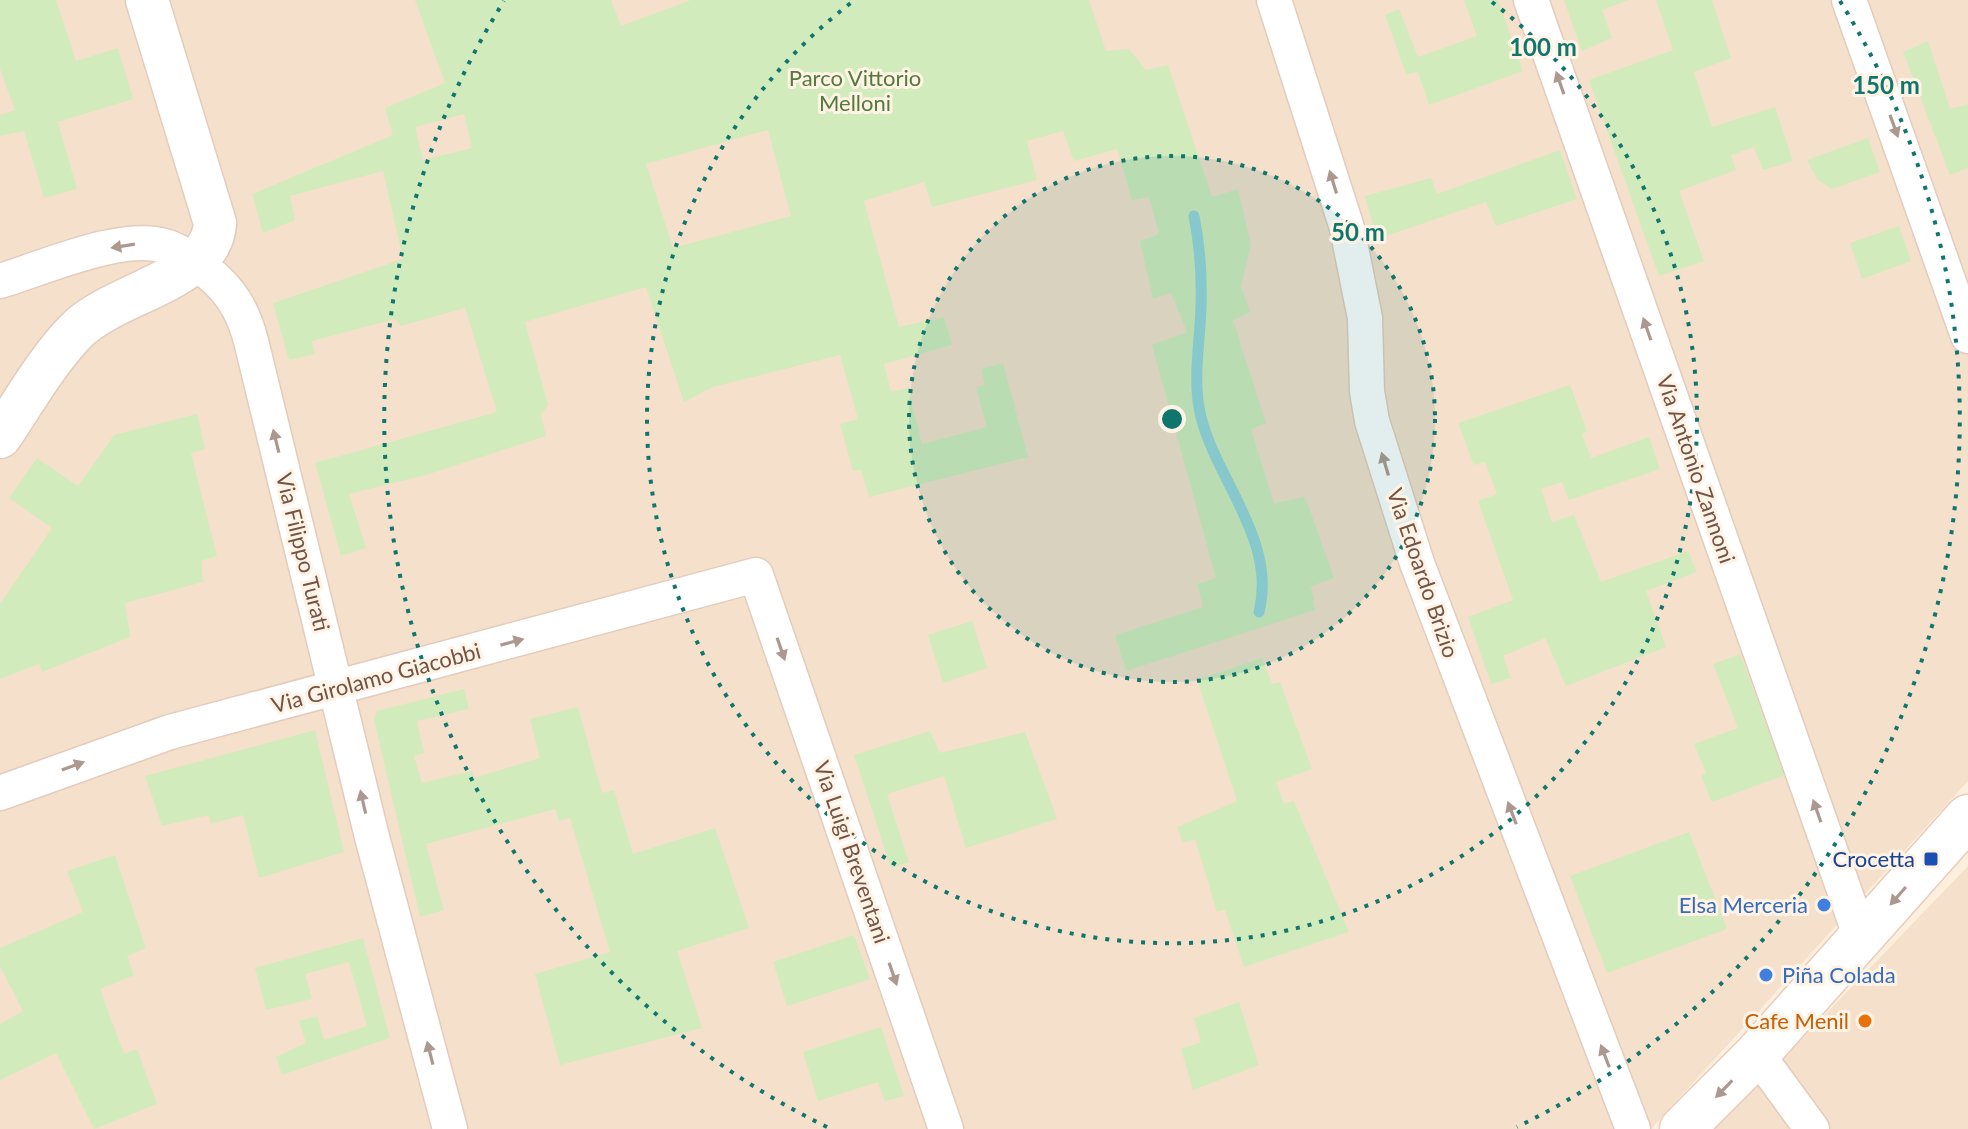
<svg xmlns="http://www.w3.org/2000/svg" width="1968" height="1129" viewBox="0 0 1968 1129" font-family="Lato,sans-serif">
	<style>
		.residential { fill: #f5e0cb }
		.green { fill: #d2ebbc; fill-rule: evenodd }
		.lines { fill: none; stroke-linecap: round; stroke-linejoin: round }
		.stream { stroke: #97d4da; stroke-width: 11 }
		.minor-casing { stroke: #e3ccbc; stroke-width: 37 }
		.tertiary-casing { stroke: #e3ccbc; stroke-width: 45 }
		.secondary-casing { stroke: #e9ccb9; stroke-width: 47 }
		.minor { stroke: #fff; stroke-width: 34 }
		.tertiary { stroke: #fff; stroke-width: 42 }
		.secondary { stroke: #fff; stroke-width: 44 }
		.oneway { fill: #ac988f }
		.ring { fill: none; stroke: #0f766e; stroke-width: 4; stroke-dasharray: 4 8 }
		.transit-dot { fill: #1a4fb4; stroke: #fff3e5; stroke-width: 3 }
		.shop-dot { fill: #3f7fe0; stroke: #fff3e5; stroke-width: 3 }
		.food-dot { fill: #e8710a; stroke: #fff3e5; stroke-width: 3 }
		.labels { text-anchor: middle; stroke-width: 6; stroke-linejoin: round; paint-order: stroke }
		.park-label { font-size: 22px; fill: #537b3c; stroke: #fff3e5 }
		.street-label { font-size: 22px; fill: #745345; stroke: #fff3e5 }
		.transit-label { font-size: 22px; fill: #164399; stroke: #fff3e5; text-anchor: end }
		.shop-label { font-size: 22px; fill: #366cbe; stroke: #fff3e5; text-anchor: end }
		.food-label { font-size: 22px; fill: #c56008; stroke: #fff3e5; text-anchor: end }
		.centre { fill: #0f766e; stroke: #fff3e5; stroke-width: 4 }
		.ring-label { font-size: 24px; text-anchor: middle; font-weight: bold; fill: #0f766e; stroke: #fff3e5; stroke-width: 6; stroke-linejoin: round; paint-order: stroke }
	</style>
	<rect width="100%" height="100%" fill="#fdefdd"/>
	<path class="residential" d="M 0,0 L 1968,0 L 1968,781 L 1651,1129 L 0,1129 Z
		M 1968,866 L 1968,1129 L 1706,1129 L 1792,1049 Z"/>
	<path class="green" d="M 0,0 L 56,0 L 76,61 L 118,48 L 133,99 L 58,122 L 77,189 L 44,198 L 24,131 L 0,136 L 0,115 L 15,110 L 0,69 Z
		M 415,0 L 611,0 L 621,26 L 691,0 L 1089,0 L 1106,51 L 1129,49 L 1146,70 L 1168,65 L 1212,197 L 1238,189 L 1251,245 L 1241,286 L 1250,312 L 1233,320 L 1266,423 L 1251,429 L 1274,503 L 1305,497 L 1334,578 L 1311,586 L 1315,610 L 1126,671 L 1115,635 L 1203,607 L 1197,584 L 1216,578 L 1152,345 L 1187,332 L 1171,293 L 1153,299 L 1140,241 L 1159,234 L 1149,197 L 1132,200 L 1117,149 L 1074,161 L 1063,131 L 1027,141 L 1037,180 L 932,207 L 924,182 L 864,201 L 899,327 L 944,317 L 952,345 L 884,364 L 891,392 L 908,388 L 922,444 L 987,427 L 976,387 L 985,385 L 981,369 L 1003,363 L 1028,457 L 869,497 L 861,470 L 853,471 L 840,424 L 858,419 L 840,355 L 713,387 L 684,402 L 646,287 L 525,322 L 548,405 L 541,415 L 546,436 L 426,475 L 349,494 L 366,548 L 341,556 L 315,463 L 497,412 L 465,308 L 401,326 L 395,319 L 312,341 L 315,354 L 289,360 L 273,303 L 403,259 L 383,171 L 290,196 L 295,220 L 263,233 L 252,194 L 393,135 L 385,108 L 445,83 ZM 464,114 L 472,148 L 423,160 L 415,127 ZM 768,130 L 791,216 L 673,248 L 646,164 Z
		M 1464,0 L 1498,0 L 1523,71 L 1429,105 L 1418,72 L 1406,74 L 1385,15 L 1399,9 L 1418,57 L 1477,36 Z
		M 1564,0 L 1629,0 L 1602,10 L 1612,38 L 1582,51 Z
		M 1656,0 L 1712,0 L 1731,58 L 1694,72 L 1712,127 L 1775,107 L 1793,161 L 1763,170 L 1754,147 L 1731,155 L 1736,170 L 1679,191 L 1704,261 L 1659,276 L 1589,80 L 1673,50 Z
		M 1928,41 L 1950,109 L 1968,104 L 1968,168 L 1950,175 L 1903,52 Z
		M 1868,138 L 1880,172 L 1832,189 L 1817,179 L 1807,160 Z
		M 1560,150 L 1577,199 L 1496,226 L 1486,202 L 1377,239 L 1365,196 L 1431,178 L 1437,194 Z
		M 1899,226 L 1911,261 L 1862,279 L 1850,243 Z
		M 1570,385 L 1587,431 L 1582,434 L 1591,458 L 1649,437 L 1660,469 L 1569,500 L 1562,482 L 1541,489 L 1552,522 L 1574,515 L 1601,582 L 1688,551 L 1697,572 L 1646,591 L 1666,647 L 1566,686 L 1545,638 L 1503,656 L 1511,678 L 1491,684 L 1468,617 L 1513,600 L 1478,501 L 1497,494 L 1485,462 L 1474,465 L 1458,423 Z
		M 197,414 L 205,449 L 191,453 L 217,556 L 201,561 L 203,582 L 125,603 L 130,637 L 42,672 L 39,664 L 0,679 L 0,604 L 52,528 L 9,498 L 37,458 L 78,486 L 114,435 Z
		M 972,621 L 987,668 L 943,683 L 928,635 Z
		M 1740,654 L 1785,775 L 1712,802 L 1701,776 L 1706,773 L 1694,744 L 1738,728 L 1713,664 Z
		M 1262,658 L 1272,684 L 1280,682 L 1312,769 L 1276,782 L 1284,804 L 1294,801 L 1349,932 L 1244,967 L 1225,910 L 1217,912 L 1195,839 L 1183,843 L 1177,827 L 1237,801 L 1197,680 Z
		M 464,689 L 469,709 L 417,721 L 424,753 L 414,756 L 422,783 L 472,771 L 474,778 L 540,758 L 530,719 L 578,707 L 602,793 L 614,790 L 633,854 L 715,828 L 749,928 L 677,951 L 702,1028 L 560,1065 L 535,974 L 610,952 L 570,818 L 559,821 L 555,809 L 426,844 L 444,910 L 420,917 L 374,720 L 377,711 Z
		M 315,730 L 344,852 L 259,878 L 243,815 L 211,824 L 209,815 L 162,826 L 145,776 Z
		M 930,731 L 940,753 L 1025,732 L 1057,819 L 966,848 L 944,776 L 887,794 L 909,862 L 891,868 L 854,755 Z
		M 1689,832 L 1727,929 L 1607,973 L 1570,876 Z
		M 115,855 L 146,948 L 127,956 L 134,975 L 100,989 L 124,1054 L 137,1049 L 157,1104 L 94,1129 L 56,1053 L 0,1080 L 0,1024 L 23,1011 L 0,966 L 0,948 L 83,912 L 67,871 Z
		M 854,935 L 870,979 L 787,1006 L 773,962 Z
		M 363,938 L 390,1038 L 282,1075 L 276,1057 L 306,1043 L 299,1021 L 317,1016 L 324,1040 L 367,1026 L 349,962 L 305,974 L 312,999 L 266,1010 L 255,968 Z
		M 1239,1002 L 1259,1065 L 1193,1090 L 1181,1049 L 1201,1042 L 1194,1018 Z
		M 881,1027 L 904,1096 L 885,1101 L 878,1082 L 818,1101 L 803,1052 Z"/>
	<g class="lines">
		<path class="stream" d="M 1194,216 C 1200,246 1202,277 1201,307 C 1200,344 1192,380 1201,417 C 1217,481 1277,541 1259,612"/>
		<g class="minor-casing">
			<path id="minor" d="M 1274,0 L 1347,228 L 1365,318 L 1367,391 L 1372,421 L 1417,563 L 1633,1129
				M 1531,0 L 1861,938
				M 1849,0 L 1968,336
				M 0,281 C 44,268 125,231 168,247 C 182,252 194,261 205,270 C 230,289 243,310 251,341 L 372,837 L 450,1129
				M 0,793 L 170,732 L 756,575 L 946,1129
				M 1757,1054 L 1812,1129"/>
		</g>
		<g class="tertiary-casing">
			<path id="tertiary" d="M 0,437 C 24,402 46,362 76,331 C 116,291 212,281 215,223 L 147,0"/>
		</g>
		<g class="secondary-casing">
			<path id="secondary" d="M 1682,1129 L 1757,1054 L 1968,817"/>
		</g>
		<use href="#minor" class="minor"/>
		<use href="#tertiary" class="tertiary"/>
		<use href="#secondary" class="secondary"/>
	</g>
	<defs><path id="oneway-solid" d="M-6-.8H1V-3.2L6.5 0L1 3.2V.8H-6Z" transform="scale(2)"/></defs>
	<g class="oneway">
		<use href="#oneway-solid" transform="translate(1560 83) rotate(-109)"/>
		<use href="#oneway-solid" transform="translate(1894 126) rotate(70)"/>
		<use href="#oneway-solid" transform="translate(1333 182) rotate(-107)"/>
		<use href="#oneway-solid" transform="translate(123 246) rotate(171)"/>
		<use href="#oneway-solid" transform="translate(1647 329) rotate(-109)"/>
		<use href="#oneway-solid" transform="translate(276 441) rotate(-104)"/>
		<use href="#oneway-solid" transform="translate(1385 464) rotate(-107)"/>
		<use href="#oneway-solid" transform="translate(512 642) rotate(-15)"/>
		<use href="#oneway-solid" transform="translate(781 649) rotate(71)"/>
		<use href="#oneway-solid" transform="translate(73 766) rotate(-20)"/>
		<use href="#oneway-solid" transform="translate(363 802) rotate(-103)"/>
		<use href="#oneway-solid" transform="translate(1817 811) rotate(-109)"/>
		<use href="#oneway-solid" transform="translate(1512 813) rotate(-111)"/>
		<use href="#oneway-solid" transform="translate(1898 896) rotate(131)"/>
		<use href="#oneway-solid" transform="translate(893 974) rotate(71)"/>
		<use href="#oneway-solid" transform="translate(430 1053) rotate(-104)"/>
		<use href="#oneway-solid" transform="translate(1605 1056) rotate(-111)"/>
		<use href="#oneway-solid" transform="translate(1724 1089) rotate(134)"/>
	</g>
	<circle cx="1172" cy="419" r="263" fill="#0f766e" fill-opacity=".12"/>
	<g class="ring">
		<circle cx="1172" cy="419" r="263"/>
		<path d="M1492 2A525 525 0 1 1 852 2"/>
		<path d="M827 1127A788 788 0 0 1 504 1M1840 1A788 788 0 0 1 1517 1127"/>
	</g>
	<rect class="transit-dot" x="1923" y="851" width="16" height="16" rx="4"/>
	<g class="shop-dot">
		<circle cx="1824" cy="905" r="8"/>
		<circle cx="1766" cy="975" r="8"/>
	</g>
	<circle class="food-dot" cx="1865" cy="1021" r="8"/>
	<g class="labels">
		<g class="park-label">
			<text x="855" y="86">Parco Vittorio<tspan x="855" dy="25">Melloni</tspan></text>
		</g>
		<g class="street-label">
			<text transform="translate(1696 469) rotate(71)" y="8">Via Antonio Zannoni</text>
			<text transform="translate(303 552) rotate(76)" y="8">Via Filippo Turati</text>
			<text transform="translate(1423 573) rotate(71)" y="8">Via Edoardo Brizio</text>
			<text transform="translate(376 678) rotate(-15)" y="8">Via Girolamo Giacobbi</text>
			<text transform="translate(852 852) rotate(71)" y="8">Via Luigi Breventani</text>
		</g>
		<g class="transit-label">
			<text x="1915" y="867">Crocetta</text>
		</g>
		<g class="shop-label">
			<text x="1808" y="913">Elsa Merceria</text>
			<text x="1782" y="983" text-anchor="start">Piña Colada</text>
		</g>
		<g class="food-label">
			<text x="1849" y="1029">Cafe Menil</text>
		</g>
	</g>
	<circle cx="1172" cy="419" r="12" class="centre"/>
	<g class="ring-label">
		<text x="1543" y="56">100 m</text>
		<text x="1886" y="94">150 m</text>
		<text x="1358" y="241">50 m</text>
	</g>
</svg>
